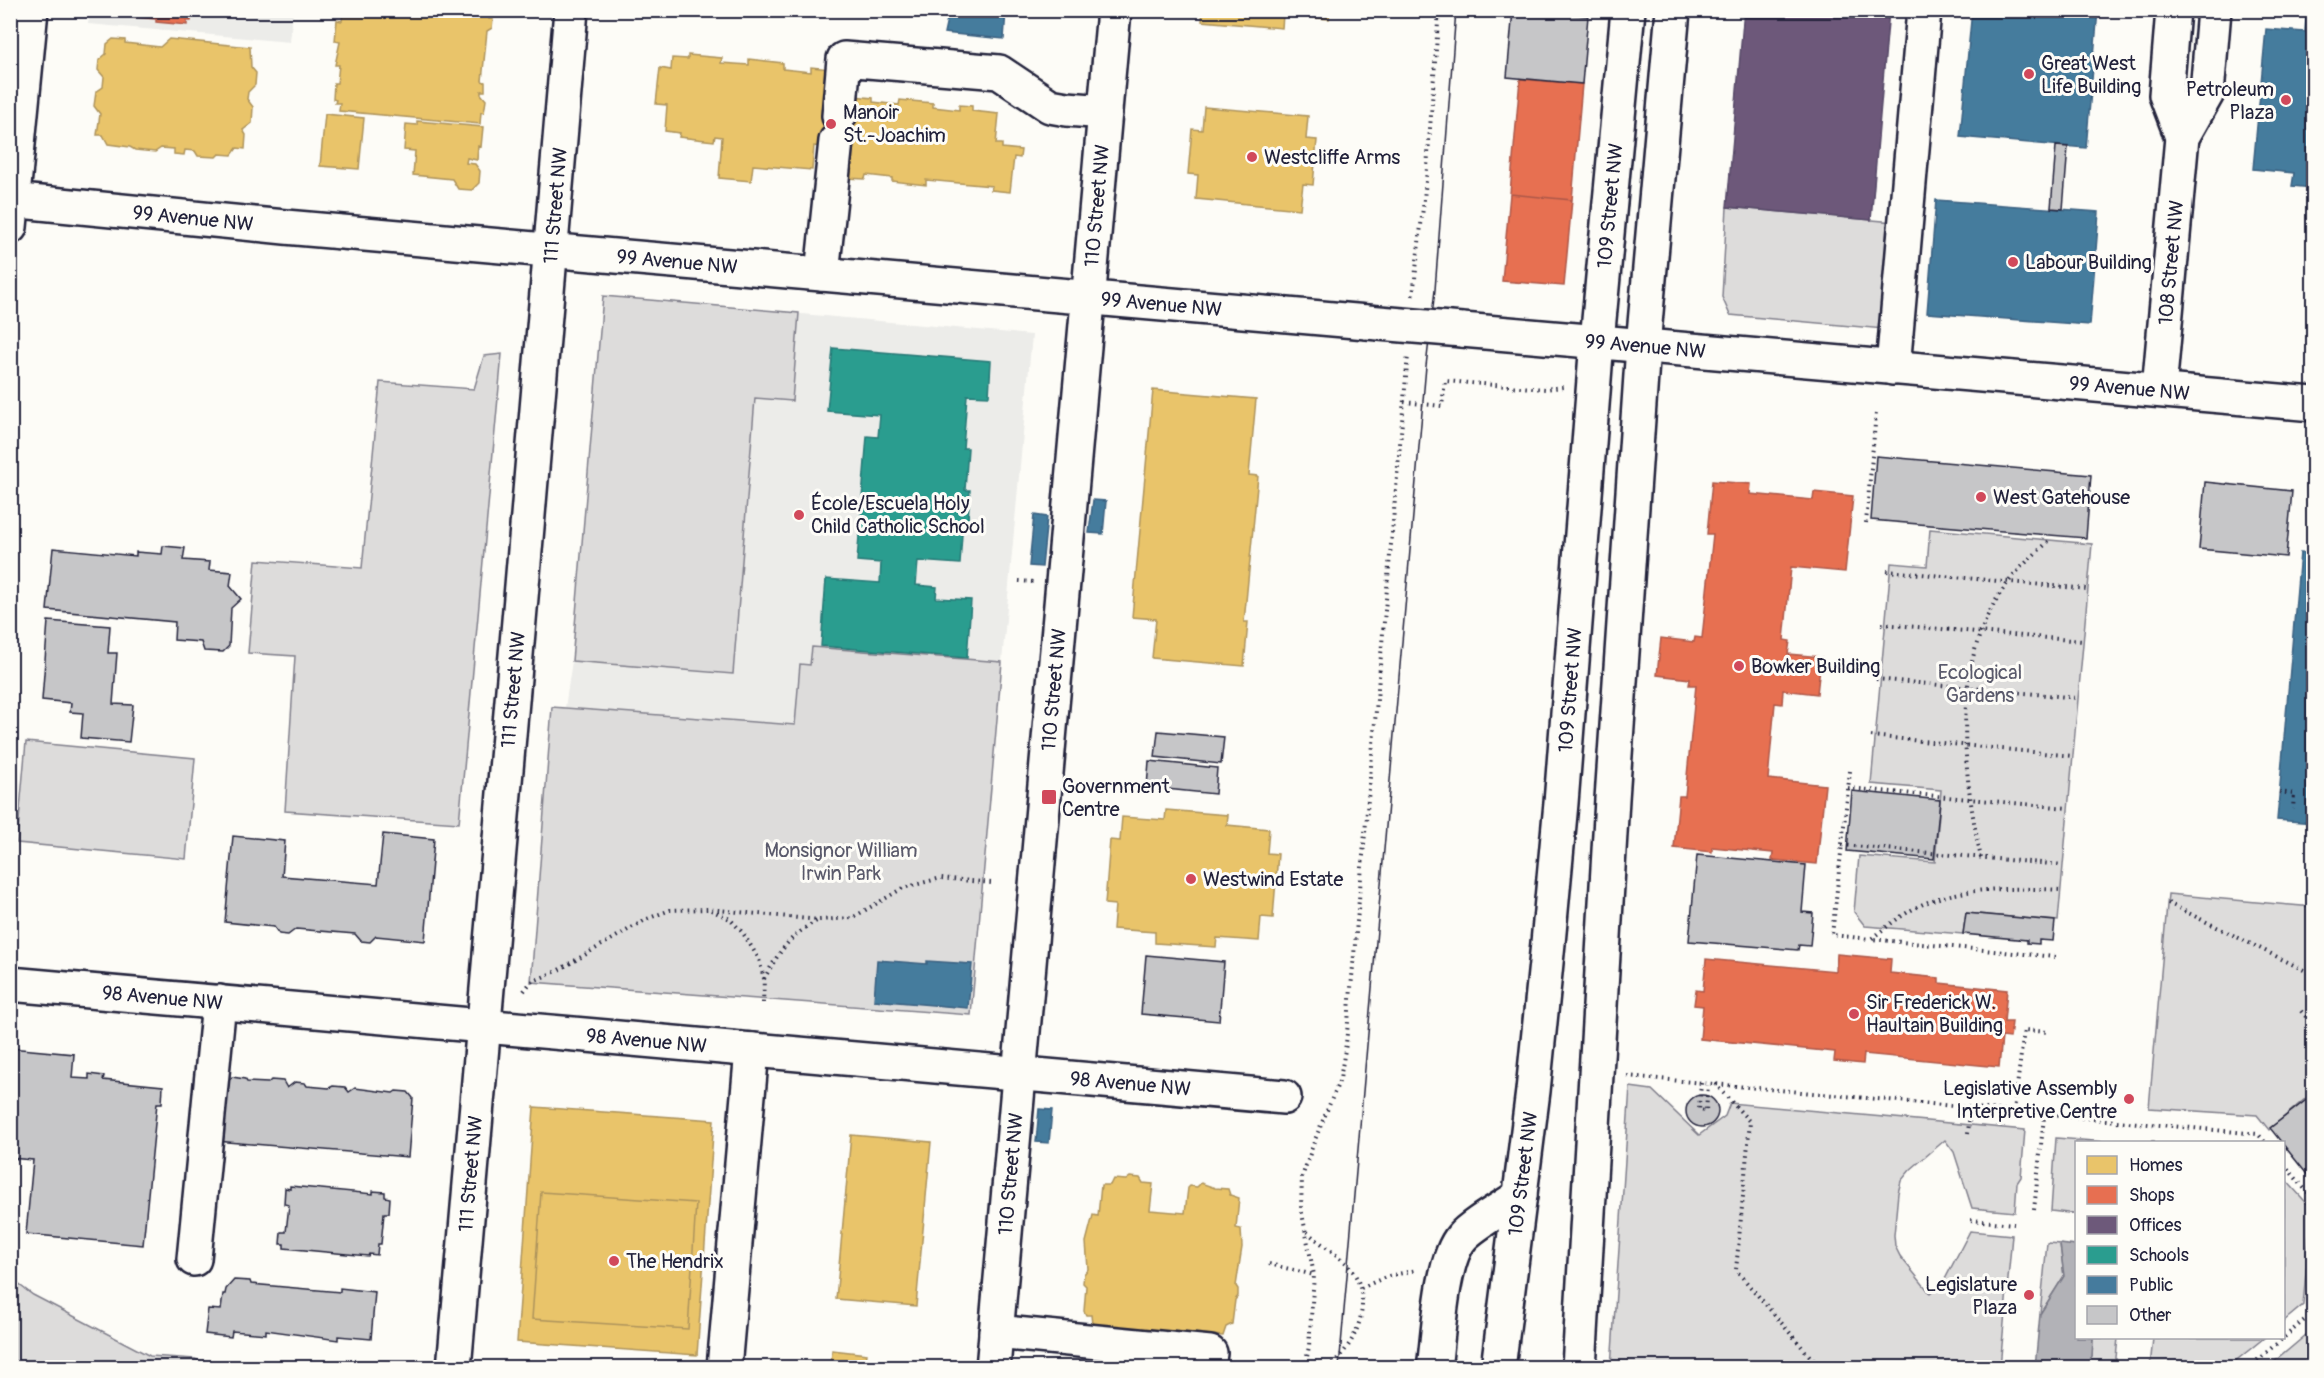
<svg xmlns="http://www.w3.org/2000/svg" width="2324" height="1378" viewBox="0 0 2324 1378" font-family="Pangolin,sans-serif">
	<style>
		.built { fill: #ecece9 }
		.green { fill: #dddcdb; stroke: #807f8b; stroke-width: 1.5 }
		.water { fill: #b2b2b7; stroke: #787885; stroke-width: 1.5 }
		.homes { fill: #e9c46a; stroke: #ad935c; stroke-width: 1.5 }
		.shops { fill: #e76f51; stroke: #ac584a; stroke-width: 1.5 }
		.offices { fill: #6d597a; stroke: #564867; stroke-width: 1.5 }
		.schools { fill: #2a9d8f; stroke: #287876; stroke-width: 1.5 }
		.public { fill: #457b9d; stroke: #3a6080; stroke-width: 1.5 }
		.building { fill: #c6c6c8; stroke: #22223b; stroke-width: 1.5 }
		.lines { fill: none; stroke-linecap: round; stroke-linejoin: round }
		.minor-casing { stroke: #22223b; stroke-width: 38 }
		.major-casing { stroke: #22223b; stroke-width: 38 }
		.path { stroke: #22223b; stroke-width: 4; stroke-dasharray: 1.5 4.5; stroke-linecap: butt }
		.minor { stroke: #fdfcf7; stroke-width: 33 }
		.major { stroke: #fdfcf7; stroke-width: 33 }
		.tram { stroke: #22223b; stroke-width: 1.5 }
		.minor-bridge-casing { stroke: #22223b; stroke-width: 38; stroke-linecap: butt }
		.minor-bridge { stroke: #fdfcf7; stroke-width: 33 }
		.poi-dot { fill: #d1495b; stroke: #fdfcf7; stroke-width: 2 }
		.labels { text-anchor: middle; stroke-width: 6; stroke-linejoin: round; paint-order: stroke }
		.poi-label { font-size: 20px; fill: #22223b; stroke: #fdfcf7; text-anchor: start }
		.street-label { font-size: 20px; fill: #22223b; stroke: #fdfcf7 }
		.park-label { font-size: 20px; fill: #5a5a6b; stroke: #fdfcf7 }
	</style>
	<rect width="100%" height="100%" fill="#fdfcf7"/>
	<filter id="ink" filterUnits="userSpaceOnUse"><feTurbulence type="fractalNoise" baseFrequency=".0167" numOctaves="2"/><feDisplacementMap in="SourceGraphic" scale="12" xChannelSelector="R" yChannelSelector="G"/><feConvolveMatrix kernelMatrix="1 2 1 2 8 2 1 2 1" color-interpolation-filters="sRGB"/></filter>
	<g filter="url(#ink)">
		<path class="built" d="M 90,11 L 293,11 L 290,42 L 88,24 Z
			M 603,296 L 1032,335 L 1002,662 L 812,647 L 810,665 L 800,664 L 796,726 L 565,708 L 572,661 Z"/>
		<path class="green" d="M 1727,207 L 1894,222 L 1884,329 L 1730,315 L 1722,297 Z
			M 603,296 L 799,313 L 792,401 L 755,398 L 733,674 L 572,661 Z
			M 502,354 L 459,823 L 285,811 L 295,656 L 248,653 L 256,560 L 362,568 L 380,382 L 474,389 L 484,356 Z
			M 1930,529 L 2092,544 L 2058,921 L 1966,913 L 1963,934 L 1865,926 L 1854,912 L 1859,856 L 1935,862 L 1941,790 L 1871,784 L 1891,563 L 1927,566 Z
			M 812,647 L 1002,662 L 971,1015 L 531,982 L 552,707 L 795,725 L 800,664 L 810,665 Z
			M 26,742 L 195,758 L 186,859 L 17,843 Z
			M 2168,894 L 2313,907 L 2313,1092 L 2269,1130 L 2257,1115 L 2149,1108 Z
			M 1630,1087 L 1652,1090 L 1699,1135 L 1725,1116 L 1730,1103 L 2025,1130 L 2021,1177 L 2017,1183 L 2015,1212 L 1972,1208 L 1954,1152 L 1945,1140 L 1910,1170 L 1901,1181 L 1898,1193 L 1894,1235 L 1895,1246 L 1900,1256 L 1930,1293 L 1943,1283 L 1970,1231 L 2012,1235 L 2000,1367 L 1611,1367 Z
			M 2056,1138 L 2107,1142 L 2076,1142 L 2076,1214 L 2051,1211 Z
			M 2284,1178 L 2312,1209 L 2303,1305 L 2284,1321 Z
			M 2047,1243 L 2060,1244 L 2064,1276 L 2040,1314 Z
			M 10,1278 L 33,1295 L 150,1356 L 195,1359 L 213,1367 L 11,1367 Z
			M 2313,1329 L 2313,1367 L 2268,1367 Z
			M 2093,1338 L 2118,1338 L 2115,1367 L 2084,1368 L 2092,1357 Z
			M 2153,1338 L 2264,1338 L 2228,1367 L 2150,1367 Z"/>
		<path class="water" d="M 2060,1244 L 2076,1246 L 2076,1338 L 2093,1338 L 2092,1357 L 2084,1367 L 2035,1367 L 2040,1314 L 2064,1276 Z"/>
		<path class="homes" d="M 343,10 L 490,10 L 489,19 L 493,19 L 492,28 L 487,31 L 482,81 L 485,82 L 485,91 L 481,91 L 481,94 L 486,100 L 484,113 L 481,112 L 480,124 L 339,111 L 340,103 L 335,103 L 336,100 L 333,99 L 334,83 L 337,83 L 339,65 L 335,65 L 340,42 L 335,41 L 337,20 L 342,21 Z
			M 1203,10 L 1330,10 L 1329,19 L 1283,15 L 1282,28 L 1202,21 Z
			M 113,39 L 125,40 L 125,43 L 160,47 L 169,39 L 250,47 L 251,67 L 256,73 L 255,85 L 248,92 L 247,99 L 253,107 L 252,123 L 243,130 L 246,135 L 245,149 L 237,148 L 232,155 L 219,154 L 216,157 L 198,156 L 195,151 L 185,150 L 184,155 L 174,154 L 174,149 L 161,148 L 155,152 L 135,150 L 130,147 L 108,144 L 103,135 L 97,135 L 100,114 L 94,106 L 96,92 L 103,87 L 104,77 L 98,70 L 99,60 L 106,54 L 107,44 Z
			M 688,55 L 722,58 L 721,63 L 749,65 L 749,59 L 783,63 L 783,69 L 811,72 L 811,67 L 830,69 L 854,96 L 873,98 L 873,102 L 899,105 L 900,100 L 933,103 L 933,107 L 959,110 L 959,105 L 972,106 L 972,111 L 999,114 L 996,144 L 1002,144 L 1002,148 L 1021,150 L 1020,158 L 1014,157 L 1010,192 L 991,190 L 992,186 L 926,180 L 926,185 L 892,181 L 892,178 L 866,175 L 865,179 L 846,178 L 823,147 L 814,146 L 812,170 L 753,165 L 751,181 L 719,178 L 722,137 L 715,136 L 714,141 L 679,137 L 680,133 L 665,131 L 667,105 L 656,104 L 660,68 L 671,70 L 672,58 L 688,59 Z
			M 1204,107 L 1308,116 L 1306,139 L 1317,140 L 1313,185 L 1303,184 L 1300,209 L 1196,199 L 1198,175 L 1188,174 L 1192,129 L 1202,130 Z
			M 325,114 L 364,118 L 359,169 L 320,166 Z
			M 417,121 L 483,127 L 481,147 L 478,146 L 477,160 L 467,158 L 466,163 L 475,164 L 480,171 L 479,183 L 472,190 L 458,189 L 452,179 L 413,175 L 415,151 L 404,150 L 406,124 L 417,125 Z
			M 1153,390 L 1256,399 L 1249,475 L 1258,476 L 1244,622 L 1248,622 L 1244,666 L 1152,658 L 1156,619 L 1132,617 Z
			M 1166,810 L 1228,815 L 1227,825 L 1269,829 L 1267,853 L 1278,854 L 1273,918 L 1261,917 L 1259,941 L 1217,938 L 1216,947 L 1155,943 L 1155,932 L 1113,929 L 1115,905 L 1105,904 L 1110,840 L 1120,841 L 1122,817 L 1165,820 Z
			M 534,1107 L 714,1120 L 697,1355 L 517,1342 Z
			M 851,1135 L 931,1142 L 916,1306 L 836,1299 Z
			M 1130,1177 L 1140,1178 L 1143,1183 L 1153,1184 L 1150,1210 L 1185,1213 L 1188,1188 L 1190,1186 L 1197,1187 L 1201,1183 L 1215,1188 L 1228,1189 L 1230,1195 L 1239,1198 L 1236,1228 L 1241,1229 L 1242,1247 L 1236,1286 L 1238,1289 L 1238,1296 L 1235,1300 L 1232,1324 L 1226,1327 L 1223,1336 L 1182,1332 L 1170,1334 L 1147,1332 L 1135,1328 L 1092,1324 L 1091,1315 L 1086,1315 L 1084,1311 L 1086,1286 L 1083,1283 L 1084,1274 L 1088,1269 L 1086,1242 L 1093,1215 L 1098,1216 L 1101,1185 L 1110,1185 L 1113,1179 L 1126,1180 Z
			M 541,1192 L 696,1203 L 688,1329 L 532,1319 Z
			M 832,1350 L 867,1354 L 865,1368 L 831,1368 Z"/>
		<path class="shops" d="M 192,10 L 191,21 L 187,21 L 187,25 L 156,22 L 156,19 L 126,16 L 126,13 L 107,11 Z
			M 1520,79 L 1582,84 L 1572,200 L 1510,194 Z
			M 1510,194 L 1572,200 L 1564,286 L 1502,281 Z
			M 1712,481 L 1751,484 L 1750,494 L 1813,500 L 1814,492 L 1853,496 L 1845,572 L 1791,567 L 1784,640 L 1790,641 L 1788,654 L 1821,657 L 1817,694 L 1783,690 L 1782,704 L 1775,703 L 1768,779 L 1825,785 L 1817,864 L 1772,860 L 1773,853 L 1712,847 L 1712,852 L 1674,848 L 1679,796 L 1685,796 L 1696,685 L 1689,685 L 1690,679 L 1657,675 L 1661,638 L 1694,642 L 1695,637 L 1702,638 L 1713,534 L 1707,534 Z
			M 1837,954 L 1891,959 L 1890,973 L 1939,978 L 1939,983 L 2007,990 L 2004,1022 L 2012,1022 L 2010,1038 L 2002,1037 L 1999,1067 L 1864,1054 L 1863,1064 L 1834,1061 L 1835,1052 L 1700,1039 L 1703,1006 L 1694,1005 L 1696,990 L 1703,991 L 1706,959 L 1836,971 Z"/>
		<path class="offices" d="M 1744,10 L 1889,10 L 1871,220 L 1727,207 Z"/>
		<path class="schools" d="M 833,348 L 991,361 L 989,396 L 967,395 L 963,448 L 968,448 L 965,490 L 970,490 L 968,520 L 963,519 L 960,564 L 918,561 L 916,585 L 937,587 L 936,598 L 971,600 L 967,658 L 821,646 L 826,579 L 880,583 L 881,563 L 857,561 L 867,436 L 878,437 L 880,415 L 827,411 Z"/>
		<path class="public" d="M 949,10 L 1006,10 L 1004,39 L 944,33 Z
			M 1972,10 L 2098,10 L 2086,148 L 1960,137 Z
			M 2306,19 L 2314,20 L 2314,188 L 2292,186 L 2294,173 L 2253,169 L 2266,29 L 2305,32 Z
			M 1936,200 L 2099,212 L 2090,325 L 1927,313 Z
			M 1093,500 L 1106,501 L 1103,534 L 1089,533 Z
			M 1034,515 L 1047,517 L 1042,567 L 1029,566 Z
			M 2300,553 L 2314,554 L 2314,823 L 2277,820 Z
			M 877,960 L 927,964 L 927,961 L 972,964 L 968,1008 L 874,1000 Z
			M 1039,1109 L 1052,1110 L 1049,1143 L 1036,1142 Z"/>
		<path class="building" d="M 1513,10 L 1588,16 L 1582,84 L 1507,77 Z
			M 1523,10 L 1589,10 L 1588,16 Z
			M 2056,146 L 2068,147 L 2063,209 L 2051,208 Z
			M 1876,456 L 2091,475 L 2086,538 L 1871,520 Z
			M 2205,482 L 2292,491 L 2286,557 L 2199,549 Z
			M 163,546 L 185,548 L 183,560 L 210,562 L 209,570 L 232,572 L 230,586 L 241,599 L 231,608 L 229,646 L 223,652 L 204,651 L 201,642 L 174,640 L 175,622 L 47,610 L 53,548 L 136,556 L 136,552 L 162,554 Z
			M 48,621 L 110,626 L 108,653 L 117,653 L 113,704 L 133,705 L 129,742 L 81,738 L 83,713 L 70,712 L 71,703 L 42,700 Z
			M 1158,731 L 1224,737 L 1221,764 L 1155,757 Z
			M 1149,761 L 1217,768 L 1215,794 L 1147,787 Z
			M 1852,791 L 1940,800 L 1934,859 L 1847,851 Z
			M 383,834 L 434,839 L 425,941 L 376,936 L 370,942 L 361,941 L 355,934 L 296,929 L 288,935 L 279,934 L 274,927 L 225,922 L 233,836 L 285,841 L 282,876 L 378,884 Z
			M 1697,855 L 1806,865 L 1802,912 L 1813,913 L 1810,946 L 1799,945 L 1798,950 L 1689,941 Z
			M 1966,913 L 2055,921 L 2053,941 L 2039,940 L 2039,944 L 2027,943 L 2027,940 L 1963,934 Z
			M 1146,955 L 1224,962 L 1219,1021 L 1141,1014 Z
			M 10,1048 L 74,1054 L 72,1078 L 89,1079 L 89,1074 L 104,1076 L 103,1080 L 163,1086 L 162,1103 L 157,1103 L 143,1245 L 26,1234 L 33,1160 L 10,1158 Z
			M 232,1077 L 245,1079 L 247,1082 L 268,1083 L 271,1080 L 283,1081 L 287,1088 L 295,1082 L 305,1083 L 307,1086 L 329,1088 L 333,1086 L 345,1087 L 349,1092 L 355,1088 L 393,1093 L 396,1091 L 408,1092 L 413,1098 L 408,1157 L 216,1141 L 226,1084 Z
			M 2314,1094 L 2314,1183 L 2270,1128 Z
			M1686 1111a16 16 0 1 1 32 0a16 16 0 1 1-32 0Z
			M 290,1186 L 373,1194 L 373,1191 L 385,1192 L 385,1197 L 390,1198 L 389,1213 L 384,1213 L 381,1244 L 378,1244 L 377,1255 L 369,1254 L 368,1256 L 284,1248 L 284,1244 L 280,1244 L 281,1232 L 286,1232 L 289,1205 L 284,1204 L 285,1188 L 290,1189 Z
			M 234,1280 L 250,1281 L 251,1284 L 340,1292 L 340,1288 L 375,1292 L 371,1339 L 338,1336 L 338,1340 L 266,1330 L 266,1334 L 232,1331 L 231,1337 L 205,1334 L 208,1309 L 221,1310 L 223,1294 L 225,1294 L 226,1289 Z"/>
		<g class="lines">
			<g class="minor-casing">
				<g id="minor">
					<path d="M 2173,10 L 2166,95 L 2182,137"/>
					<path d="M 839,116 L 844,59 L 999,72 L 1050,106 L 1067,109 L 1105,112"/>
					<path id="s1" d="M 10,200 L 285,227 L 1367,322"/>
					<path d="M 10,227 L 31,10"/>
					<path d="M 822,274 L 836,141"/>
					<path id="s2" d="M 1462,330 L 2314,404"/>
					<path d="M 1893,368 L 1924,10"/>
					<path id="s3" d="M 2159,390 L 2182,137 L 2207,93 L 2214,10"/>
					<path id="s4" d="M 10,984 L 1284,1097"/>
					<path d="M 194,1259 L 219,1002"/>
					<path d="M 996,1332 L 1210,1353 L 1208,1368"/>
					<path id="s5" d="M 454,1368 C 491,915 535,463 571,10"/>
					<path d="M 724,1368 L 752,1050"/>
					<path id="s6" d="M 993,1368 L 1114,10"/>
					<path d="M 1434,1368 C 1439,1334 1441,1261 1462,1237 C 1472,1225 1506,1206 1520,1196"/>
				</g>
			</g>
			<g class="major-casing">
				<g id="major">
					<path id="s7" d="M 1498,1368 L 1533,1091 L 1548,943 L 1561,803 L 1597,341 L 1628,10"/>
					<path d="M 1579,1368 L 1612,799 L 1643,346 L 1673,10"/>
				</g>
			</g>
			<path class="path" d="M 1413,296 L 1426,181 L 1439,10
				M 1404,402 L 1442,406 L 1445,381 L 1545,389 L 1563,387
				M 1866,523 L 1876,413
				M 1887,571 L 2088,589
				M 1019,581 L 1034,582
				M 1882,624 L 2083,641
				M 1876,679 L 2078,698
				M 1871,736 L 2073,756
				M 1850,771 L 1832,935 L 1870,939
				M 1848,788 L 2068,808
				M 2279,792 L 2294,794 L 2293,809
				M 1842,845 L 2063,865
				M 1981,858 C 1962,769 1949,656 2010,580 C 2021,566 2035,554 2049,541
				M 2168,903 L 2314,975
				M 711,910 L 730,919 L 743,933 L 759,959 L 764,979 L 763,1003
				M 2055,957 L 1871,939 C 1890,924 1910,908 1933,900 C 1969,887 2022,888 2061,890
				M 764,979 C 779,952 790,934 819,920
				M 524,991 L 531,982 L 557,971 L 647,919 L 670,910 L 708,909 L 819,920 L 852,918 L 903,888 L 941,878 L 992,883
				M 2301,1011 L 2314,1026
				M 1627,1076 L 2258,1134 L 2265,1142
				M 1701,1083 L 1699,1110 L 1706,1111 L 1708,1085
				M 1715,1084 L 1750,1122 L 1736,1270 L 1820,1368
				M 2014,1111 L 2024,1030 L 2048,1032
				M 1968,1134 L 1970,1109
				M 2153,1142 L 2153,1140
				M 2284,1164 L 2314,1200
				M 2034,1210 L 2044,1117
				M 1971,1220 L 2014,1224
				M 1307,1232 C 1320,1243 1335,1253 1347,1264 C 1377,1296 1358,1347 1326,1368
				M 1269,1264 L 1314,1275
				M 1361,1288 L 1388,1276 L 1417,1270
				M 1305,1368 L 1309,1346 L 1314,1275 L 1301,1208 L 1302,1177 L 1314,1142 L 1340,1079 L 1346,1044 L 1408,355
				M 2248,1368 L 2308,1317 L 2314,1317"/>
			<use href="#minor" class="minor"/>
			<use href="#major" class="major"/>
			<path class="tram" d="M 1339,1368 L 1426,366 L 1435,290 L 1456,10"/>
			<g class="minor-bridge-casing">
				<path id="minor-bridge" d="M 1367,322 L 1462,330"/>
			</g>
			<use href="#minor-bridge" class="minor-bridge"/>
		</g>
	</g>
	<g class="poi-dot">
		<circle cx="2029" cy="74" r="6"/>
		<circle cx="2286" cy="100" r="6"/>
		<circle cx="831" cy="124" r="6"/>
		<circle cx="1252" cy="157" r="6"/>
		<circle cx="2013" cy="262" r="6"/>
		<circle cx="1981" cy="497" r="6"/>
		<circle cx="799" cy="515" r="6"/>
		<circle cx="1739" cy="666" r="6"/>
		<rect x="1041" y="789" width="16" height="16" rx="3"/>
		<circle cx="1191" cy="879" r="6"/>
		<circle cx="1854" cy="1014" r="6"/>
		<circle cx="2129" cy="1099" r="6"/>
		<circle cx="614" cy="1261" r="6"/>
		<circle cx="2029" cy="1295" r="6"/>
	</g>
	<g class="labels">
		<g class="poi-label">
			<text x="2041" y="70">Great West<tspan x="2041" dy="23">Life Building</tspan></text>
			<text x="2274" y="96" text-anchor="end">Petroleum<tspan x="2274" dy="23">Plaza</tspan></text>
			<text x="843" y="119">Manoir<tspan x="843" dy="23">St.-Joachim</tspan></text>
			<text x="1264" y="164">Westcliffe Arms</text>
			<text x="2025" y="269">Labour Building</text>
			<text x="1993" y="504">West Gatehouse</text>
			<text x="811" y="510">École/Escuela Holy<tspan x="811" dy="23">Child Catholic School</tspan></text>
			<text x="1751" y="673">Bowker Building</text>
			<text x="1062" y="793">Government<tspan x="1062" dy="23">Centre</tspan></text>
			<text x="1203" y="886">Westwind Estate</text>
			<text x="1866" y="1009">Sir Frederick W.<tspan x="1866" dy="23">Haultain Building</tspan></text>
			<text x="2117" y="1095" text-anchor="end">Legislative Assembly<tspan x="2117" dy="23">Interpretive Centre</tspan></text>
			<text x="626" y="1268">The Hendrix</text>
			<text x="2017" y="1291" text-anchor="end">Legislature<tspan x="2017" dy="23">Plaza</tspan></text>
		</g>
		<g class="street-label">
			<text dy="7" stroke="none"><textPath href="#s5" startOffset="1167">111 Street NW</textPath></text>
			<text dy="7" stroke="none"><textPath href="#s6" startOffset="1167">110 Street NW</textPath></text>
			<text dy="7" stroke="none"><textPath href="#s7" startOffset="1168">109 Street NW</textPath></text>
			<text dy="7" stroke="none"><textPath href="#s1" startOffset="184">99 Avenue NW</textPath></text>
			<text dy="7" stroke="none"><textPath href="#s1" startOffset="670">99 Avenue NW</textPath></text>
			<text dy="7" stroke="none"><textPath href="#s3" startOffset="128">108 Street NW</textPath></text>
			<text dy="7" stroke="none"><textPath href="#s1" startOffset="1156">99 Avenue NW</textPath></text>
			<text dy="7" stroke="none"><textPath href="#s2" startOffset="184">99 Avenue NW</textPath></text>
			<text dy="7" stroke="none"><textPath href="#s2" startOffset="670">99 Avenue NW</textPath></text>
			<text dy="7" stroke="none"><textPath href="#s5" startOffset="681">111 Street NW</textPath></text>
			<text dy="7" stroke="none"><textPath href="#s6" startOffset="681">110 Street NW</textPath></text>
			<text dy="7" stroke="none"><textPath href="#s7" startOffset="682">109 Street NW</textPath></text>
			<text dy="7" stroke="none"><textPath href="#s4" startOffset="153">98 Avenue NW</textPath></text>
			<text dy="7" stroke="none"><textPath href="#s4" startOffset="639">98 Avenue NW</textPath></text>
			<text dy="7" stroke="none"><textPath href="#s4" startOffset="1125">98 Avenue NW</textPath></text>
			<text dy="7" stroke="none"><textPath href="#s5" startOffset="195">111 Street NW</textPath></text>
			<text dy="7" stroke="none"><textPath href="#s6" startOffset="195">110 Street NW</textPath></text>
			<text dy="7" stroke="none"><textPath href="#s7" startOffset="196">109 Street NW</textPath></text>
		</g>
		<g class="park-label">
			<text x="1980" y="679">Ecological<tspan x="1980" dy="23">Gardens</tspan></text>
			<text x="841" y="857">Monsignor William<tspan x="841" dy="23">Irwin Park</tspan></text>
		</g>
	</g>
	<rect width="2324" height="1378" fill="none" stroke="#fdfcf7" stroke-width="36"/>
	<rect x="18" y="18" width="2288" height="1342" fill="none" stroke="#22223b" stroke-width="2" filter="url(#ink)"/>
	<rect x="2075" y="1141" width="210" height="198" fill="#fdfcf7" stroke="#a5a5ac" stroke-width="1.5"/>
	<rect x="2087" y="1156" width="30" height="18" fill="#e9c46a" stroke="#a5a5ac" stroke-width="1.5"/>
	<text x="2129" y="1171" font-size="18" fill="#22223b">Homes</text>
	<rect x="2087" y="1186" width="30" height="18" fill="#e76f51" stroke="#a5a5ac" stroke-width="1.5"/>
	<text x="2129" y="1201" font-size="18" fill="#22223b">Shops</text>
	<rect x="2087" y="1216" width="30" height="18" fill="#6d597a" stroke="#a5a5ac" stroke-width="1.5"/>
	<text x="2129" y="1231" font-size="18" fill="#22223b">Offices</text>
	<rect x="2087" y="1246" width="30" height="18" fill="#2a9d8f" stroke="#a5a5ac" stroke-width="1.5"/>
	<text x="2129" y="1261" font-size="18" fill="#22223b">Schools</text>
	<rect x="2087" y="1276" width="30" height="18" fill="#457b9d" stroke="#a5a5ac" stroke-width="1.5"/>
	<text x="2129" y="1291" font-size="18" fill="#22223b">Public</text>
	<rect x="2087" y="1306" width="30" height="18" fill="#c6c6c8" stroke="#a5a5ac" stroke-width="1.5"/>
	<text x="2129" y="1321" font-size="18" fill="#22223b">Other</text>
</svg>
